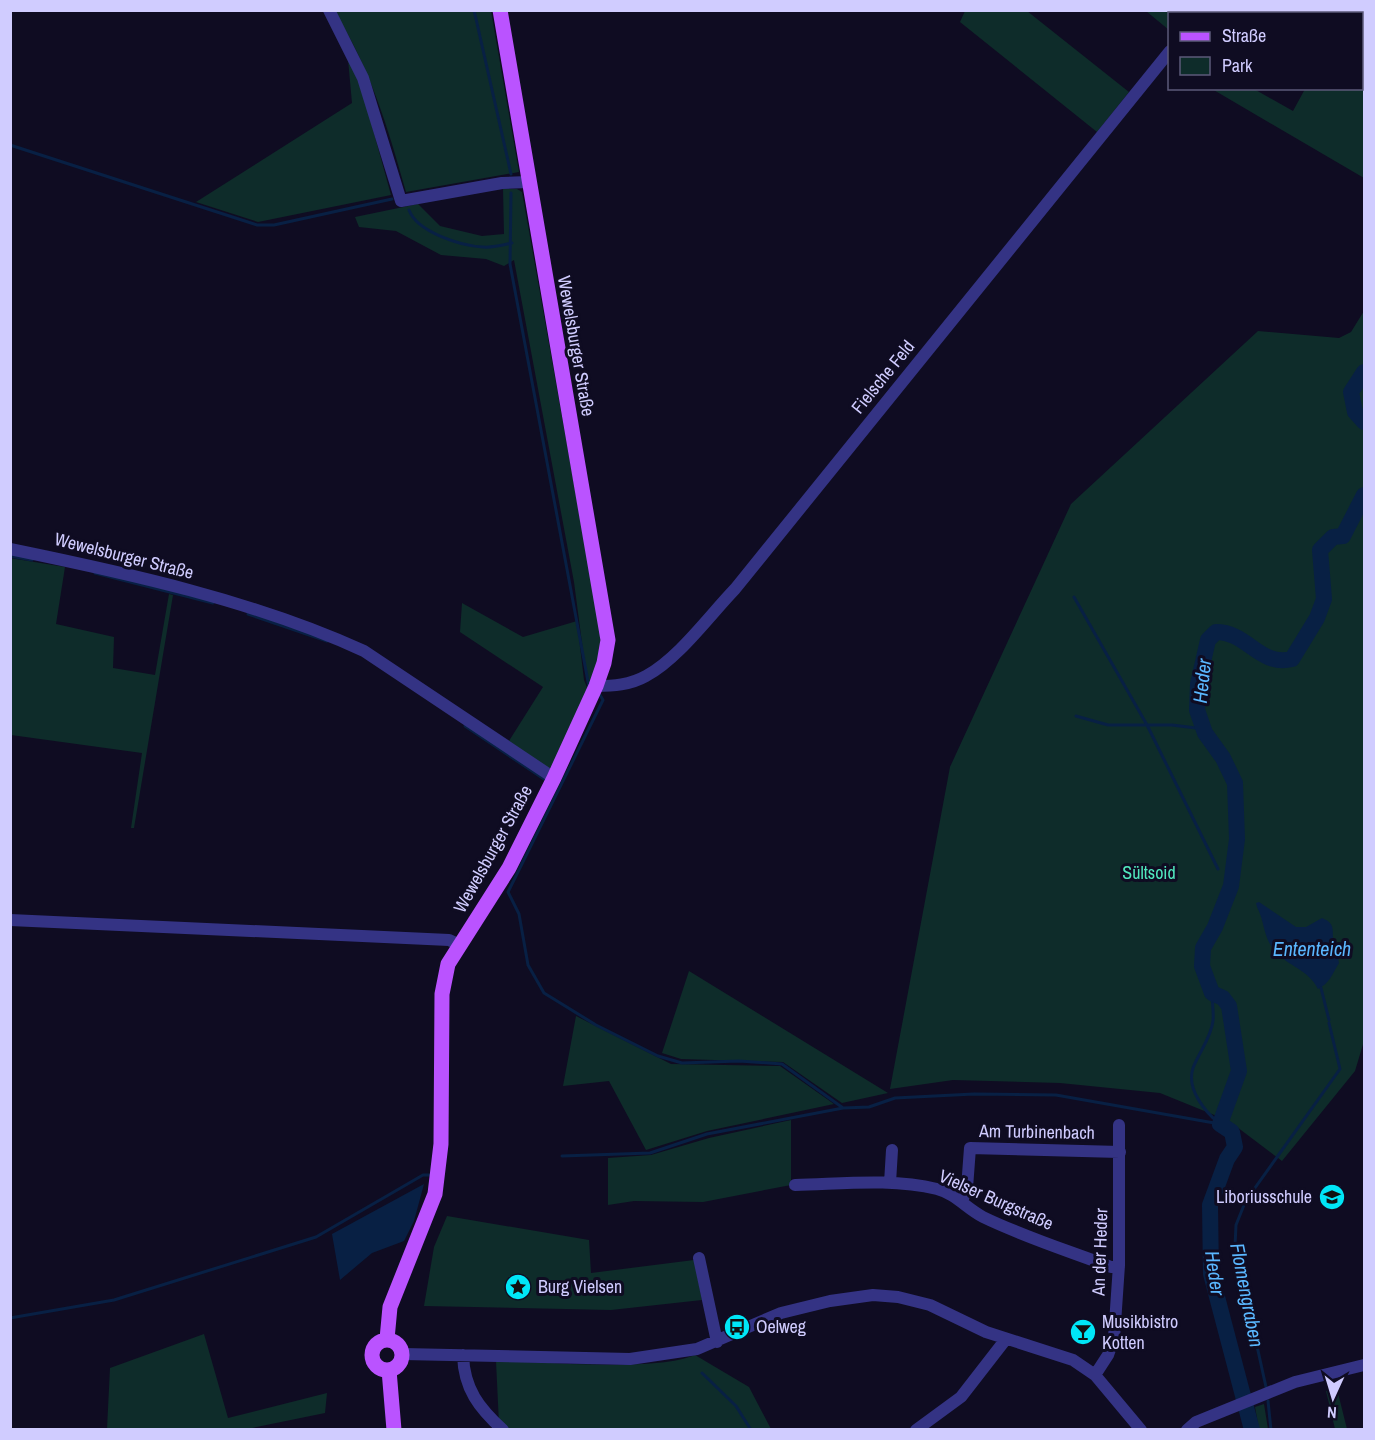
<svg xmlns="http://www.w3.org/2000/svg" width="1375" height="1440" viewBox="0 0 1375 1440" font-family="'Archivo Narrow',sans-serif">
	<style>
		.green { fill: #0e2c2a }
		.water { fill: #082044 }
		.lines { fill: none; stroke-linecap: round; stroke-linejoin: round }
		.stream { stroke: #082044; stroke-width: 3 }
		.river { stroke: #082044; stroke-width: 16 }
		.minor { stroke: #343384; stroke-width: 12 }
		.major { stroke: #ba53ff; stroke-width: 15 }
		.labels { text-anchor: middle; stroke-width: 6; stroke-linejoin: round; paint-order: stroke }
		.street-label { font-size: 18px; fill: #d0ccff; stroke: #0f0c22 }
		.park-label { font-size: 18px; fill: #50e7bd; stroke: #0f0c22 }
		.poi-label { font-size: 18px; fill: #d0ccff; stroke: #0f0c22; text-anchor: start }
		.water-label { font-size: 20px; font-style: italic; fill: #5ab7ff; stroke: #0f0c22 }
	</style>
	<rect width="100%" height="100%" fill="#0f0c22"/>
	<path class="green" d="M 334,11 L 491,11 L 519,172 L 406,192 C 388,128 370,67 334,11 Z
		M 965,11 L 1027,11 L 1129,92 L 1097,132 L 960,22 Z
		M 1146,11 L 1198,11 L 1195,13 L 1170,14 L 1169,30 Z
		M 1288,11 L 1364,11 L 1364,178 L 1212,89 L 1254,89 L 1293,111 L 1305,89 L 1362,88 L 1362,14 L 1293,14 Z
		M 348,59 L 361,86 L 391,195 L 258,222 L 196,202 L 352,103 Z
		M 503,189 L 517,189 L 522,192 L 601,636 L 597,668 L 591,684 L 587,681 L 574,582 L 514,260 L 504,266 L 486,259 L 441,255 L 396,231 L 359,227 L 355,217 L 418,204 L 440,226 L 482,236 L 504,234 Z
		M 1364,311 L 1364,1041 L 1355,1071 L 1282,1161 L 1229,1121 L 1160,1093 L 1060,1083 L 953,1080 L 890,1089 L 950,767 L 1071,504 L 1258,331 L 1339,338 L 1351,332 Z
		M 10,558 L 65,567 L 56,624 L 114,637 L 113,668 L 155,675 L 169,594 L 173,595 L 134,828 L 131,828 L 142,753 L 11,735 Z
		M 462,603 L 523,637 L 577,621 L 584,680 L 588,690 L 553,767 L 547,769 L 507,744 L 543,687 L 460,632 Z
		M 689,971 L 888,1093 L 842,1103 L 783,1062 L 681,1059 L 662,1053 Z
		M 576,1016 L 671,1064 L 780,1066 L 834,1104 L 707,1131 L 646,1150 L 609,1081 L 563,1086 Z
		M 791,1120 L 791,1185 L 703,1202 L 634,1201 L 608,1205 L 608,1158 L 651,1155 L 709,1138 Z
		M 447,1216 L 589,1240 L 591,1273 L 694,1260 L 702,1300 L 611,1310 L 424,1306 L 434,1247 Z
		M 204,1334 L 228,1418 L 327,1393 L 325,1413 L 247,1429 L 107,1429 L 110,1368 Z
		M 695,1355 L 749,1387 L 771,1429 L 506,1429 L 499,1424 L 496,1361 C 544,1362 655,1372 695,1355 Z
		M 1337,1389 L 1347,1429 L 1335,1429 L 1326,1391 Z
		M 1264,1404 L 1268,1429 L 1259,1429 L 1255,1407 Z"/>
	<path class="water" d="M 1259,902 L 1296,927 L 1306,927 L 1322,918 C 1337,924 1331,931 1334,943 C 1335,950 1338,956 1339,963 C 1333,973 1329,984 1318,989 C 1308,969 1289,967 1275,951 C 1263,938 1265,922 1257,907 L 1256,903 Z
		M 424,1184 L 414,1221 L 404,1241 L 372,1253 L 340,1280 L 332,1234 Z"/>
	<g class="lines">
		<path class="stream" d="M 474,10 L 511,174
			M 10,145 L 257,225 L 274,225 L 392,199
			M 511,193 L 510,264 L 589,687
			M 409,210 C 417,232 461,246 483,247 C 492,248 503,245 512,243
			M 10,556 L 32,560
			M 95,573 L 213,603
			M 1074,597 L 1147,725 L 1218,869
			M 248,614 L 327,641
			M 600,695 L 603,700 L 508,892 L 519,914 L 528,965 L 544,993 L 596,1025 L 658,1056 L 682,1063 L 739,1061 L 782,1064 L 843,1108 L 869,1107 L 895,1098 L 974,1094 L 1056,1095 L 1220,1124
			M 1076,716 L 1108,725 L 1172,725 L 1204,729
			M 465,726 L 544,779
			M 1321,988 L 1329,1020
			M 1212,993 C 1212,1002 1214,1012 1213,1021 C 1211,1038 1199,1052 1193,1068 C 1186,1089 1205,1112 1220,1124
			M 562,1156 L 650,1153 L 707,1134 L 843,1108
			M 1247,1199 L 1340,1069 L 1329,1023
			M 1244,1205 L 1236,1225 L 1235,1246 L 1266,1387
			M 10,1318 L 114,1300 L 316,1237 L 423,1175 L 429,1175
			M 702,1373 L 736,1406 L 751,1430
			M 1268,1401 L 1271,1430"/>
		<path class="river" d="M 1364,372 L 1351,392 L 1355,412 L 1364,422
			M 1252,1430 L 1211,1274 L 1210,1205 L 1227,1159 L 1235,1147 L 1232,1132 L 1220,1124 L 1239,1071 L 1229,1006 L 1223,998 L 1212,993 L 1202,966 L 1203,948 L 1215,927 L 1231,886 L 1237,839 L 1235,783 L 1223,758 L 1205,733 L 1197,710 L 1198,684 L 1208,640 L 1216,632 C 1248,632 1259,667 1292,659 L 1317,618 L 1324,599 L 1320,550 L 1333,537 L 1343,536 L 1364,495"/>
		<path class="minor" d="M 329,10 L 363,78 L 401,201 L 502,183 L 528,182
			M 1200,14 L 1202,10
			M 10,549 C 127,573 255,601 364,651 L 554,778
			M 596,686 C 613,686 630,685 646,676 C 678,659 709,616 735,589 L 1170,51
			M 10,920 L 449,940 L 460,945
			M 890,1183 L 892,1150
			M 795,1185 C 842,1184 891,1178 937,1189 C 956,1194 967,1209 983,1217 C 1024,1237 1069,1251 1111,1267 L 1119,1267
			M 962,1201 L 967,1188 L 970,1148 L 1120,1152
			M 699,1258 L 717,1342
			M 403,1354 L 630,1359 L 697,1349 L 781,1313 L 830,1301 L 873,1295 L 898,1297 L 930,1305 L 986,1332 L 1073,1360 L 1095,1375 L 1141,1430
			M 463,1355 C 464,1389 479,1408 503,1430
			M 1095,1375 L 1108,1355 L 1114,1338 L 1119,1265 L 1119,1125
			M 916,1430 L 961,1397 L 1006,1339
			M 1187,1430 L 1196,1422 L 1295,1382 L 1364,1365"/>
		<path class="major" d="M 387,1339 L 390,1307 L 435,1194 L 441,1144 L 442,994 L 448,964 L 509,868 L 554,778 L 596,686 L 604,663 L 608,640 L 500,10
			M372 1355a15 15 0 1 1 30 0a15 15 0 1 1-30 0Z
			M 389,1370 L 394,1430"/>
	</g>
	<defs>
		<g id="school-disc" transform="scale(1.35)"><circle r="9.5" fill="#00e6f7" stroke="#0f0c22"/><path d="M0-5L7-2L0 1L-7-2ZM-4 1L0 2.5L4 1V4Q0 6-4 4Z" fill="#111"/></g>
		<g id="sight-disc" transform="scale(1.35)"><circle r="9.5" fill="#00e6f7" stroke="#0f0c22"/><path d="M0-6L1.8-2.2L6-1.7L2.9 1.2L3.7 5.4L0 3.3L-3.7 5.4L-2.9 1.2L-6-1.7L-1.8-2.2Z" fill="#111"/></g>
		<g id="bus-disc" transform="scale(1.35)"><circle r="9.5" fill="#00e6f7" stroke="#0f0c22"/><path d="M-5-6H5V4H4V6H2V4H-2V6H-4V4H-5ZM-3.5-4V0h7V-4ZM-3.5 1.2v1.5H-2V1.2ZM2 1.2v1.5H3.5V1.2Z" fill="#111"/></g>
		<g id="bar-disc" transform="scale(1.35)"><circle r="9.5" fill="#00e6f7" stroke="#0f0c22"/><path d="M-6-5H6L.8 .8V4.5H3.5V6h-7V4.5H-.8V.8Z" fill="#111"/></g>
	</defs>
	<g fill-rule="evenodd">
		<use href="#school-disc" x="1332" y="1197"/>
		<use href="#sight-disc" x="518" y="1287"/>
		<use href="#bus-disc" x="737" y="1327"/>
		<use href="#bar-disc" x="1083" y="1332"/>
	</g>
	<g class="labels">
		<g class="street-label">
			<text transform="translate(576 346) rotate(80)" y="6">Wewelsburger Straße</text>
			<text transform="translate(883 377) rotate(-51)" y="6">Fielsche Feld</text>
			<text transform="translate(124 556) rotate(14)" y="6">Wewelsburger Straße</text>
			<text transform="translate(493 849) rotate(-61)" y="6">Wewelsburger Straße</text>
			<text transform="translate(1037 1132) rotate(1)" y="6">Am Turbinenbach</text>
			<text transform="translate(996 1200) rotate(24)" y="6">Vielser Burgstraße</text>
			<text transform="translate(1100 1252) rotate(-88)" y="6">An der Heder</text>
		</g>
		<g class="park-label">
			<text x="1149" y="879">Sültsoid</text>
		</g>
		<g class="poi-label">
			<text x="1312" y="1203" text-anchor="end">Liboriusschule</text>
			<text x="538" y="1293">Burg Vielsen</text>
			<text x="1102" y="1328">Musikbistro<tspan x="1102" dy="21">Kotten</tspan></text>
			<text x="756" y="1333">Oelweg</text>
		</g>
		<g class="water-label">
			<text transform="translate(1202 681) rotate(-84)" y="7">Heder</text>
			<text x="1312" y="956">Ententeich</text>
			<text transform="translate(1215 1273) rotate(82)" y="7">Heder</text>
			<text transform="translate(1247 1295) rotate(79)" y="7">Flomengraben</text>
		</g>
	</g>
	<rect width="1375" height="1440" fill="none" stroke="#d0ccff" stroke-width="24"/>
	<rect x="1168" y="12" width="195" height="78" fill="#0f0c22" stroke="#5c597a" stroke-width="1.5"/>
	<rect x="1180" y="32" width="30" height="9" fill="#ba53ff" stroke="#5c597a" stroke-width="1.5"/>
	<text x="1222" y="42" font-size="18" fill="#d0ccff">Straße</text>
	<rect x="1180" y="57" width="30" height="18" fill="#0e2c2a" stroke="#5c597a" stroke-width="1.5"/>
	<text x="1222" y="72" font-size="18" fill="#d0ccff">Park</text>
	<g transform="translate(1333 1398) rotate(184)" stroke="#0f0c22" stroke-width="4.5" paint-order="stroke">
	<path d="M0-4.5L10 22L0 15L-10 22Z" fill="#d0ccff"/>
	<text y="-9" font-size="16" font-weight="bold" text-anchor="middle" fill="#d0ccff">N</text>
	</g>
</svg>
